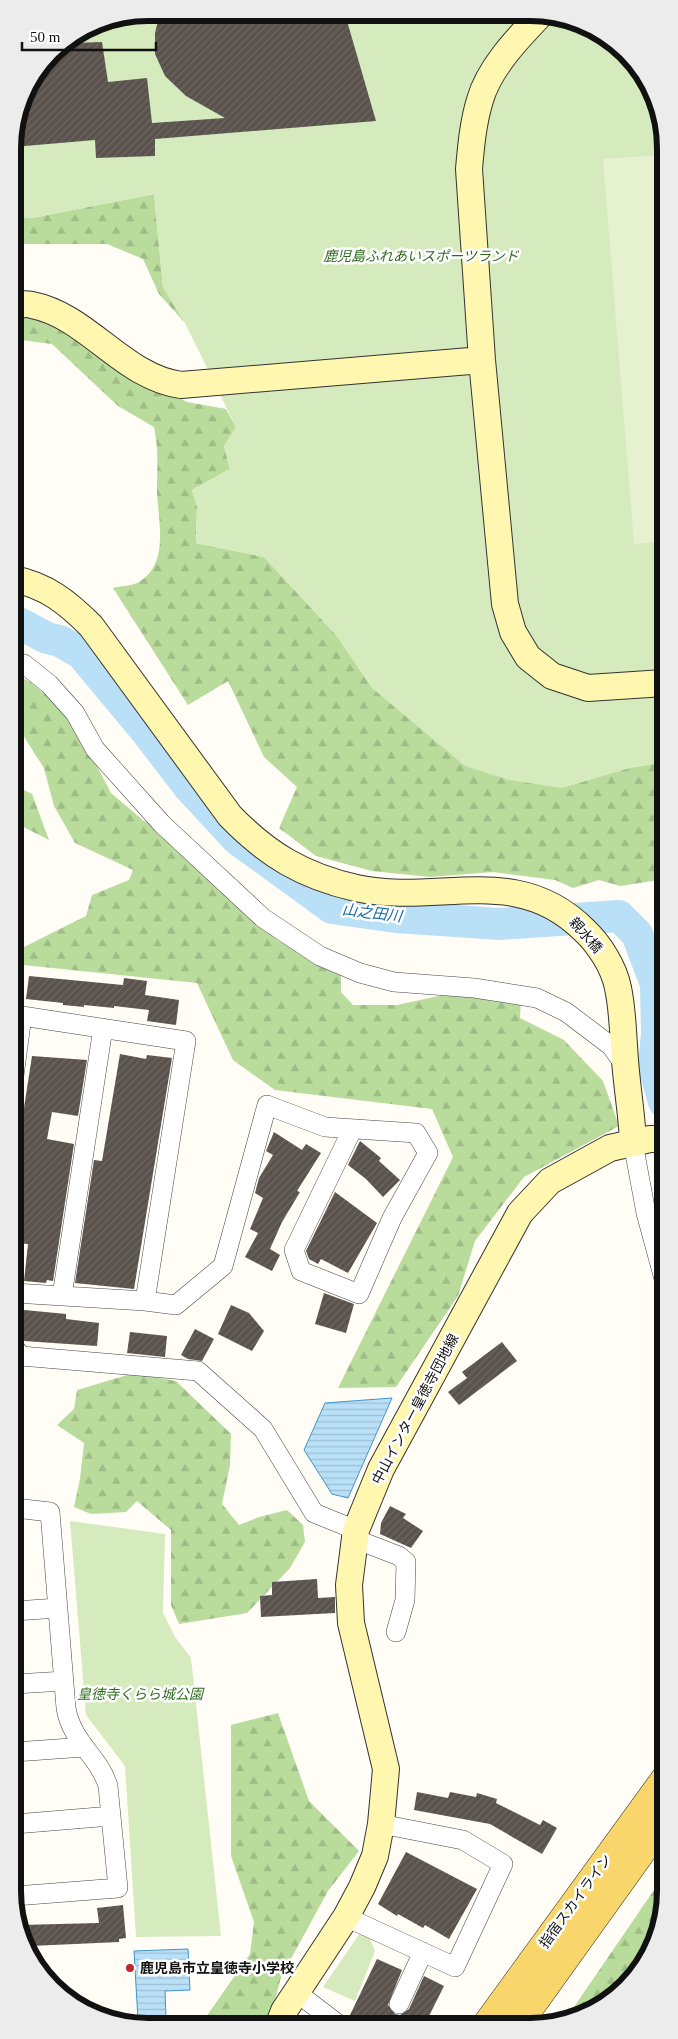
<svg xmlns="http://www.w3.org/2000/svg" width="678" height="2039" viewBox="0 0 678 2039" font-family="'Times New Roman','Noto Sans JP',serif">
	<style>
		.forest { fill: url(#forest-firs) }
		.park { fill: #d5ebbd }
		.pitch { fill: #e6f2cf }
		.water { fill: url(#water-rules); stroke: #3f96cf }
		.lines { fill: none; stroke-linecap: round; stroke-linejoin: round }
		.river { stroke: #b9e0f7; stroke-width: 32 }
		.building { fill: url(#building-hatch) }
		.street-casing { stroke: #444; stroke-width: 20 }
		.secondary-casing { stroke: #333; stroke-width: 28 }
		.primary-casing { stroke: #222; stroke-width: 29 }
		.street { stroke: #fff; stroke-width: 19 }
		.secondary { stroke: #fff6b0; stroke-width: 26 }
		.primary { stroke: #f9d66b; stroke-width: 28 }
		.poi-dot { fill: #c4262e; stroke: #fff; stroke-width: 2 }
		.labels { text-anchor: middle; stroke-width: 5; stroke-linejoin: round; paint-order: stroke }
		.park-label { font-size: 14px; font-style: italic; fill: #2f6b1f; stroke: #fff }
		.street-label { font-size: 14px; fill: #111; stroke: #fff }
		.poi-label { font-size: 14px; font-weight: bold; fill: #111; stroke: #fff; text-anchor: start }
		.water-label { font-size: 15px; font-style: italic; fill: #1768a6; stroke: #fff }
		.rim { fill: none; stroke: #111; stroke-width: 6 }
	</style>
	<defs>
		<pattern id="forest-firs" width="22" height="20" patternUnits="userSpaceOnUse" patternTransform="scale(1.25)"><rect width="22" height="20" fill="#b9dc9c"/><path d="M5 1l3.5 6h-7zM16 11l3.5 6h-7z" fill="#9ebc85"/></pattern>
		<pattern id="water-rules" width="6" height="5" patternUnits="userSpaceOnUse" patternTransform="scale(1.25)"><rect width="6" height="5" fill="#b9e0f7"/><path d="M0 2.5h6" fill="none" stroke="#9ebfd3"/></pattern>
		<pattern id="building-hatch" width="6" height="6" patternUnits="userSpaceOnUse" patternTransform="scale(1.25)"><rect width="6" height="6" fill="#5a524d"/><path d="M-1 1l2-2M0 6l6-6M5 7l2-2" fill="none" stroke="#6d6662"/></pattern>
	</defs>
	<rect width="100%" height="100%" fill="#fffdf5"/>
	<path class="forest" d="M 154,194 L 163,287 L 185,323 L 159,294 L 143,259 L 107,244 L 13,244 L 13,216 L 32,218 Z
		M 26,317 L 63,323 L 145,380 L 187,402 L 226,409 L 236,427 L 224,446 L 230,469 L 192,490 L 197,506 L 196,543 L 264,557 L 337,636 L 373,689 L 561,788 L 629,768 L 664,762 L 664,877 L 659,880 L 620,886 L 599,880 L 573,888 L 555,880 L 493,872 L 430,877 L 372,871 L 316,856 L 279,828 L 297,787 L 264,757 L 228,681 L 188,705 L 113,588 C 120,586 133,586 139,582 C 170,563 158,521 157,492 C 157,467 159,452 154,427 L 118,406 L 52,344 L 13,339 L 13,323 Z
		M 14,673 L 30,682 L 70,715 L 111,793 L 144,821 L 177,840 L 277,940 L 341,973 L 341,992 L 353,1005 L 397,1005 L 457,992 L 521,995 L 520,1018 L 564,1040 L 603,1081 L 619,1126 L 524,1177 L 475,1241 L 458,1296 L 396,1387 L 338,1388 L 453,1157 L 432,1109 L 275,1090 L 233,1060 L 197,983 L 14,964 L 14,952 L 86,916 L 92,895 L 129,880 L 133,870 L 75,843 L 54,806 L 44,768 L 14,721 Z
		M 14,785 L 32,794 L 49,840 L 14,822 Z
		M 134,1373 L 176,1381 L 231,1434 L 230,1465 L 222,1504 L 239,1525 L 259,1517 L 287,1510 L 303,1525 L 305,1542 L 290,1568 L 247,1613 L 179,1624 L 171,1605 L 171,1530 L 137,1501 L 126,1512 L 91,1514 L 74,1507 L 80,1479 L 84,1443 L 57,1425 L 74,1409 L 77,1390 Z
		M 278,1713 L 309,1801 L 359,1851 L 328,1891 L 281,1977 L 269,2024 L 205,2024 L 206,2017 L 250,1954 L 254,1922 L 231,1856 L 231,1725 Z
		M 665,1874 C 665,1928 647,1980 598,2008 C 588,2014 576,2016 565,2020 Z"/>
	<path class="park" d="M 148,13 L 556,15 L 626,52 L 663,122 L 664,762 L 629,768 L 561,788 L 509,780 L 465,766 L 373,689 L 337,636 L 264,557 L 196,543 L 197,506 L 192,490 L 230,469 L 224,446 L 236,427 L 185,323 L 163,287 L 154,194 L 32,218 L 13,216 L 13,139 L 27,88 L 59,46 L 97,23 Z
		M 70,1521 L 165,1534 L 163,1613 L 175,1637 L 191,1658 L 221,1936 L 136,1937 L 125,1766 L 86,1715 Z
		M 362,1930 L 368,1934 L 375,1951 L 355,2001 L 323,1987 Z"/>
	<path class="pitch" d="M 663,155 L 663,541 L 634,544 L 603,159 Z"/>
	<path class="water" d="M 392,1398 L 348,1498 L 332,1494 L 304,1450 L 325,1403 Z
		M 188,1949 L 190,1990 L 165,1991 L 166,2018 L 138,2020 L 134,1951 Z"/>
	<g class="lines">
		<path class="river" d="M 13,620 L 47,638 L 60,641 L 81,653 L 146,731 L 189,787 L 237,839 L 332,908 L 396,917 L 500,924 L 619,916 L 637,934 L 656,984 L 657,1034 L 654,1066 L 664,1102"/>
	</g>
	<path class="building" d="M 160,13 L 345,14 L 376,121 L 155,139 L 155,156 L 96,158 L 95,140 L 13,147 L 13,139 L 27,88 L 59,46 L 71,38 L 72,43 L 102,42 L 108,82 L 147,78 L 152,123 L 225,118 L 186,96 L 165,76 L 155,54 L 155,33 Z
		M 29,976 L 123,985 L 124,978 L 147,981 L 145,995 L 179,1000 L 176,1025 L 147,1021 L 149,1010 L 114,1006 L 114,1008 L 84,1005 L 84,1007 L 63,1005 L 63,1003 L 26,999 Z
		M 120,1054 L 146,1059 L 147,1055 L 172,1058 L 134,1289 L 75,1283 L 94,1160 L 102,1161 Z
		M 32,1056 L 87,1060 L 78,1116 L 52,1112 L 47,1139 L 74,1144 L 53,1281 L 47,1280 L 46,1283 L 24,1281 L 28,1244 L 14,1243 L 14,1149 L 16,1139 L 19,1140 Z
		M 274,1132 L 302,1150 L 306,1144 L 321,1153 L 297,1191 L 300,1192 L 282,1222 L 270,1249 L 280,1255 L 272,1271 L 245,1257 L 258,1233 L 250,1229 L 263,1198 L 255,1193 L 259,1178 L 273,1155 L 266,1151 Z
		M 360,1141 L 381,1158 L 379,1161 L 400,1180 L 383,1197 L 366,1179 L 348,1165 Z
		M 335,1192 L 377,1223 L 348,1273 L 321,1259 L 318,1264 L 309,1259 L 306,1251 Z
		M 324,1293 L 354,1304 L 346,1333 L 315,1324 Z
		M 231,1305 L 249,1313 L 264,1331 L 252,1351 L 218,1334 Z
		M 14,1309 L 66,1314 L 66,1319 L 99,1323 L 97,1346 L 24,1341 L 14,1336 Z
		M 195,1329 L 214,1339 L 202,1361 L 188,1359 L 181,1355 Z
		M 130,1332 L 167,1336 L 165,1357 L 127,1353 Z
		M 502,1342 L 517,1361 L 459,1405 L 448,1392 L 467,1378 L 462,1372 Z
		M 390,1506 L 406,1514 L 403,1518 L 423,1531 L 411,1548 L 380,1534 L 381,1523 Z
		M 317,1579 L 318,1598 L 335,1597 L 335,1613 L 261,1617 L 260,1596 L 272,1595 L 272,1582 Z
		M 417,1792 L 448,1798 L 450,1792 L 476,1797 L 477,1793 L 497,1799 L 496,1803 L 540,1825 L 543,1820 L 557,1828 L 542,1854 L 490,1824 L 414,1810 Z
		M 406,1852 L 477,1889 L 449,1939 L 425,1925 L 423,1928 L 398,1914 L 397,1916 L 378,1904 Z
		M 123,1905 L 126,1938 L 119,1939 L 119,1942 L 31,1946 L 19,1925 L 99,1923 L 97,1908 Z
		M 377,1959 L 402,1970 L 388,2005 L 395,2014 L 400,2015 L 409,2009 L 424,1976 L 444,1986 L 425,2024 L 362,2024 L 349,2017 Z"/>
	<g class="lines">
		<g class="street-casing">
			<path id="street" d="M 14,662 L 24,664 L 49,684 L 75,713 L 95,749 L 162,824 L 263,918 L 320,956 L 360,973 L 394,982 L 474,988 L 537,998 L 566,1012 L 611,1046 L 626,1067
				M 14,1076 L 22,1016 L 186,1041 L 145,1301 L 176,1305 L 223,1266 L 267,1105 L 325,1127 L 416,1133 L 428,1153 L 392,1218 L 359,1294 L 301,1271 L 294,1250 L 352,1130
				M 633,1143 L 646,1213 L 664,1279
				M 14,1293 L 145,1301
				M 62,1296 L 103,1028
				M 14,1347 L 21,1356 L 198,1371 L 263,1429 L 314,1513 L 356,1530
				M 15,1508 L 50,1512 L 66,1708 C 72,1743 99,1756 108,1786 L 118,1888 L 15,1896
				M 355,1539 L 399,1556 L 406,1562 L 405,1600 L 396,1632
				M 15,1611 L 58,1608
				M 15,1684 L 64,1681
				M 15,1752 L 84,1747
				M 15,1824 L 111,1816
				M 346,1917 L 455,1967 L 503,1864 L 463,1840 L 381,1824
				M 296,1992 L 338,2024
				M 399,2004 L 423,1952"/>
		</g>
		<g class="secondary-casing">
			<path id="secondary" d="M 540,15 C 518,38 489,68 480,100 C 473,123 471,146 469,169 L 482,360 L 505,604 L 513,632 L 528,657 L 552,676 L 588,688 L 664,683
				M 13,305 C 19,305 27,303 32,305 C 88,316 123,377 181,385 L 482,360
				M 13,579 C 46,585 68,603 91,626 L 230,816 C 268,855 303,876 356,888 C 438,906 516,862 584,930 C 599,944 614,967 618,988 C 623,1011 623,1036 625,1060 C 627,1088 632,1115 633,1143
				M 279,2024 L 284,2011 L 346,1917 L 362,1887 L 375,1856 L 381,1824 L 386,1769 L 351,1623 L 349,1585 L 356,1530 L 381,1469 L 520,1213 L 550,1181 L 610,1148 L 650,1139 L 664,1139"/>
		</g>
		<g class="primary-casing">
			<path id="primary" d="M 487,2024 L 665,1779
				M 518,2024 L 665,1819"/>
		</g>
		<use href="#street" class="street"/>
		<use href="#secondary" class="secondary"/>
		<use href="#primary" class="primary"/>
	</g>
	<circle class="poi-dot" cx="130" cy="1968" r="5"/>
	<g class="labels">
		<g class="park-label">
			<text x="421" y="261">鹿児島ふれあいスポーツランド</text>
			<text x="140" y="1699">皇徳寺くらら城公園</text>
		</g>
		<g class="street-label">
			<text transform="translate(586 935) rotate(49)" y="5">親水橋</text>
			<text transform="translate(415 1409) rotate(-62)" y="5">中山インター皇徳寺団地線</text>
			<text transform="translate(575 1901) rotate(-54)" y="5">指宿スカイライン</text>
		</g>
		<g class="poi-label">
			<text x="140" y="1973">鹿児島市立皇徳寺小学校</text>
		</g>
		<g class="water-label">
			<text transform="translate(372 913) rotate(7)" y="5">山之田川</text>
		</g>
	</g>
	<path d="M0 0H678V2039H0ZM148 21H530A127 127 0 0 1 657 148V1891A127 127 0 0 1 530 2018H148A127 127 0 0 1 21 1891V148A127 127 0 0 1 148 21Z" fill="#ececec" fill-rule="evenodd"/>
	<path class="rim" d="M148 21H530A127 127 0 0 1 657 148V1891A127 127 0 0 1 530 2018H148A127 127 0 0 1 21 1891V148A127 127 0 0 1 148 21Z"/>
	<path d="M22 42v8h134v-8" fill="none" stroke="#111111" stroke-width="2.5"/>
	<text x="30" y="42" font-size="15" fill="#111111" stroke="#ffffff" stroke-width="4" paint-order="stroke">50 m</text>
</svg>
